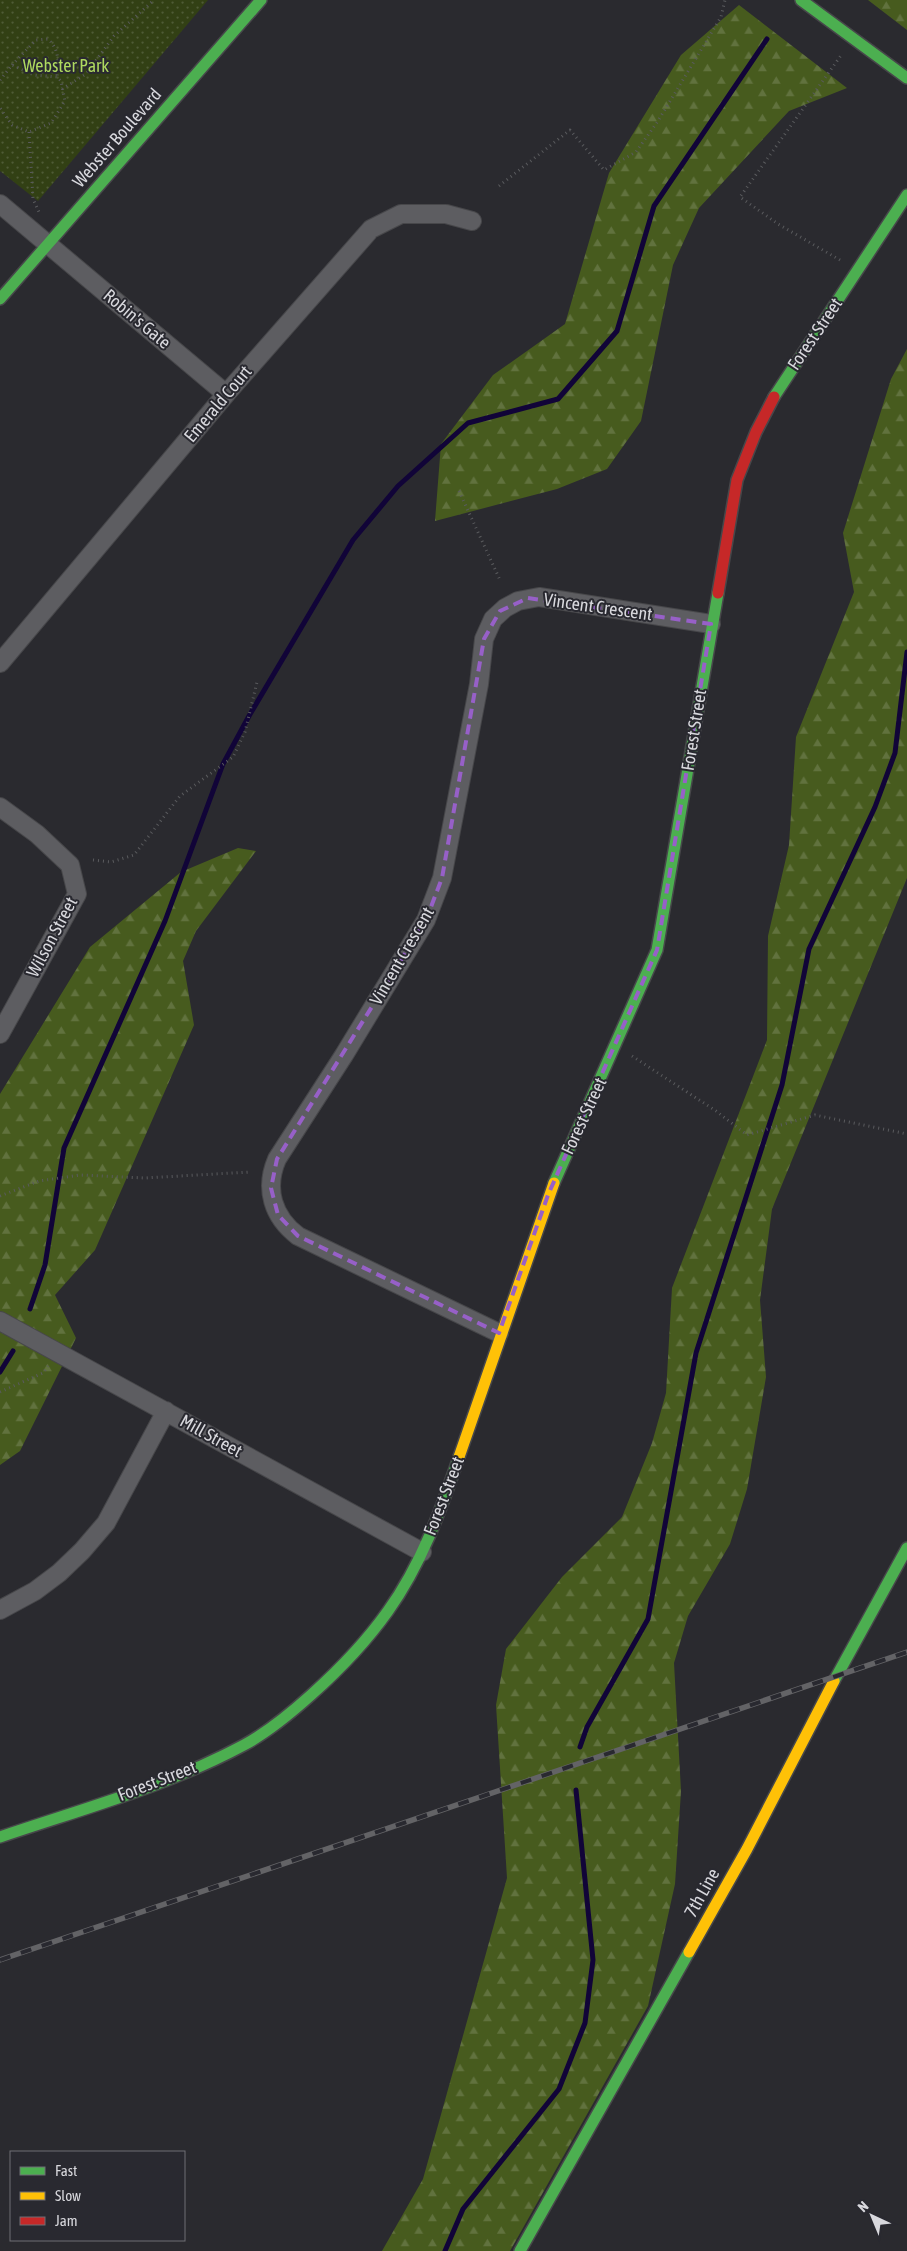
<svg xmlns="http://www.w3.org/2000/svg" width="907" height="2251" viewBox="0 0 907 2251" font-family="'Asap Condensed',sans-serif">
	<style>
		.grass { fill: url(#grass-dots) }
		.forest { fill: url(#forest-firs) }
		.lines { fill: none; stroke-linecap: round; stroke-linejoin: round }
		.stream { stroke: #110438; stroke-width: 5 }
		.street-casing { stroke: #47474a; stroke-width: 20 }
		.fast-casing { stroke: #47474a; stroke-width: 14 }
		.slow-casing { stroke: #47474a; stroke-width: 14 }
		.jam-casing { stroke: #47474a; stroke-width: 14 }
		.path { stroke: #5a5b5e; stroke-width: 3; stroke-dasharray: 1 4; stroke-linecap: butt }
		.street { stroke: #5d5d61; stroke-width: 18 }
		.fast { stroke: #4caf50; stroke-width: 11 }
		.slow { stroke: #ffc107; stroke-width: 11 }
		.jam { stroke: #c62828; stroke-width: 11 }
		.rail-casing { stroke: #636366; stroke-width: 5.5 }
		.rail { stroke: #292930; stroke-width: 4; stroke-dasharray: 11; stroke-linecap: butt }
		.marked { fill: none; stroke: #9760c8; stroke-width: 4; stroke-dasharray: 10 6; stroke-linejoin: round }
		.labels { text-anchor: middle; stroke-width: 4; stroke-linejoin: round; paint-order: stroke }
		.park-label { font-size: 18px; fill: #aed95f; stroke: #292930 }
		.street-label { font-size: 18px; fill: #d8d8dd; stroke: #292930 }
	</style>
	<defs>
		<pattern id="grass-dots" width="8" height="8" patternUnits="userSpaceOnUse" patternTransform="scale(1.25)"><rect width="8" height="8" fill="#324014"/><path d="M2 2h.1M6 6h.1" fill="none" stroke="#4f5b36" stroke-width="1.8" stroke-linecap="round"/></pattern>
		<pattern id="forest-firs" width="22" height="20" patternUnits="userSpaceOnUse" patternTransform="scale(1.25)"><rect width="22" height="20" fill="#475b1e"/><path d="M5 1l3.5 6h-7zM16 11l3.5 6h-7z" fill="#61723e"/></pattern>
	</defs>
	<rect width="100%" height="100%" fill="#2a2a2f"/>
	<path class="grass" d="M 0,0 L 208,0 L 38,201 L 0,171 Z"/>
	<path class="forest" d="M 868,0 L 907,0 L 907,30 Z
		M 739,5 L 847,88 L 789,111 L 699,208 L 673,265 L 641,421 L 607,469 L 557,489 L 435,521 L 441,444 L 493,375 L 565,324 L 609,173 L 681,55 Z
		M 907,349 L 907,878 L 772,1209 L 760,1300 L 766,1377 L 747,1489 L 730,1544 L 688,1616 L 674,1663 L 681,1791 L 675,1884 L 648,2006 L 510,2251 L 382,2251 L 423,2179 L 507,1878 L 496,1705 L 506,1649 L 562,1577 L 622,1517 L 652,1443 L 666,1393 L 672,1288 L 767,1040 L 768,936 L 789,845 L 796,737 L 854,592 L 843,533 L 891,379 Z
		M 238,848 L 256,851 L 196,931 L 183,961 L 194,1025 L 95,1250 L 55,1295 L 76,1338 L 20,1451 L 0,1465 L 0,1094 L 90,947 L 181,872 Z"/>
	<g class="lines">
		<path class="stream" d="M 30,1309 L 45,1265 L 64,1148 L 165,921 L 223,764 L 249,716 L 353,540 L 398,486 L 468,423 L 558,399 L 617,331 L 654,206 L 767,39
			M 0,1372 L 13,1351
			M 580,1747 L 587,1727 L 648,1619 L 696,1353 L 782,1085 L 809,949 L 875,807 L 895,753 L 907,652
			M 445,2251 L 463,2209 L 559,2089 L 585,2023 L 593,1960 L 576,1790"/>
		<g class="street-casing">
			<path id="street" d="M 0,204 L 226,394
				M 0,663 L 226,394 L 371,229 L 401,214 L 446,214 L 472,221
				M 0,807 L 37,834 L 70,865 L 77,894 L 0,1034
				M 0,1321 L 422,1552
				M 499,1333 L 298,1236 C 273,1217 264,1189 277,1159 L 344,1055 L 426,920 L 442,878 L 479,684 L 484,639 L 493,619 L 505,608 L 518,601 L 539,597 L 711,624
				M 0,1610 L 35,1591 L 59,1573 L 82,1551 L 106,1523 L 166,1411"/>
		</g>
		<g class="fast-casing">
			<path id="fast" d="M 801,0 L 907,78
				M 0,299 L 261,0
				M 774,397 L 907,195
				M 554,1183 L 657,950 L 718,593
				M 834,1681 L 907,1548
				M 0,1837 C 82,1809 168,1786 244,1745 C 268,1732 291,1713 311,1695 C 339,1670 366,1642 388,1611 C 421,1565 441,1510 459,1457
				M 520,2251 L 689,1952"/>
		</g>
		<g class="slow-casing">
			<path id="slow" d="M 459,1457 L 554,1183
				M 689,1952 L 747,1849 L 834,1681"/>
		</g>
		<g class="jam-casing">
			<path id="jam" d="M 718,593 L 737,480 L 756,432 L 774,397"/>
		</g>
		<path class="path" d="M 12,65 L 36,40 L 48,39 C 60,50 58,62 57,77
			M 0,80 L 12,65 L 34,75 L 57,77 L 61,81 L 65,101 L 51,123 L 29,132 L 12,125 L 0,108
			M 62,89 L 86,74 L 114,36 L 154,0
			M 29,132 L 33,199 L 39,212
			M 499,186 L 570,130 L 604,170 L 636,152 L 658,121 L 721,17 L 725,0
			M 840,260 L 778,224 L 740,197 L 842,54
			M 459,491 L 500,580
			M 93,860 L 111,862 L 134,855 L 180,796 L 233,757 L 245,732 L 257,682
			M 632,1056 L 716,1111 L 747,1135 L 815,1115 L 907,1134
			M 0,1196 L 39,1181 L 80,1175 L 145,1178 L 250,1172
			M 0,1392 L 43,1373 L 48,1366"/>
		<use href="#street" class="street"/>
		<use href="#fast" class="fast"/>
		<use href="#slow" class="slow"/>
		<use href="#jam" class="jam"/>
		<g class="rail-casing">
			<path id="rail" d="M 0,1960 L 907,1652"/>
		</g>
		<use href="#rail" class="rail"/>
	</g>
	<path class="marked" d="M 528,598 L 711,624 L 657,950 L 548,1195 L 499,1333 L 298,1236 L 278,1215 L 271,1188 L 277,1159 L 426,920 L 442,878 L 484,639 L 500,611 Z"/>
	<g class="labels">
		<g class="park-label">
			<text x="66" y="72">Webster Park</text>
		</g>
		<g class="street-label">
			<text transform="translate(117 138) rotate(-49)" y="6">Webster Boulevard</text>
			<text transform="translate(137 319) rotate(40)" y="6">Robin's Gate</text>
			<text transform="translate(815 334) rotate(-56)" y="6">Forest Street</text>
			<text transform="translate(218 404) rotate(-50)" y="6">Emerald Court</text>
			<text transform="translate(598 607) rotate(8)" y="6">Vincent Crescent</text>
			<text transform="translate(694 730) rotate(-81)" y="6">Forest Street</text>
			<text transform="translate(52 937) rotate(-62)" y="6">Wilson Street</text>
			<text transform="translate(402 956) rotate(-60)" y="6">Vincent Crescent</text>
			<text transform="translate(584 1116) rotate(-65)" y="6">Forest Street</text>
			<text transform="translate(211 1436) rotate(29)" y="6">Mill Street</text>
			<text transform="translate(444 1496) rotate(-69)" y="6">Forest Street</text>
			<text transform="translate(157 1781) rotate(-21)" y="6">Forest Street</text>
			<text transform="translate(702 1893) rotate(-61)" y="6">7th Line</text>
		</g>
	</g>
	<rect x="10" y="2151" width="175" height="90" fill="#292930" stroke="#6f6f75"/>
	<rect x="20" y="2167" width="25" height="8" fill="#4caf50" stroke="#6f6f75"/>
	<text x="55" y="2176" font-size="15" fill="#d8d8dd">Fast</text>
	<rect x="20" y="2192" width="25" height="8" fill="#ffc107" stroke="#6f6f75"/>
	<text x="55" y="2201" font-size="15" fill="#d8d8dd">Slow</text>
	<rect x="20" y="2217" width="25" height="8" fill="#c62828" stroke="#6f6f75"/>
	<text x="55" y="2226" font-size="15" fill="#d8d8dd">Jam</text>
	<g transform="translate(872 2216) rotate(316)" stroke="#292930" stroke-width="4" paint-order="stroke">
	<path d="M0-4L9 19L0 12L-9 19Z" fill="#d8d8dd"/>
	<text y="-8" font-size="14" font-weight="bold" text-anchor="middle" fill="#d8d8dd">N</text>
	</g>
</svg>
